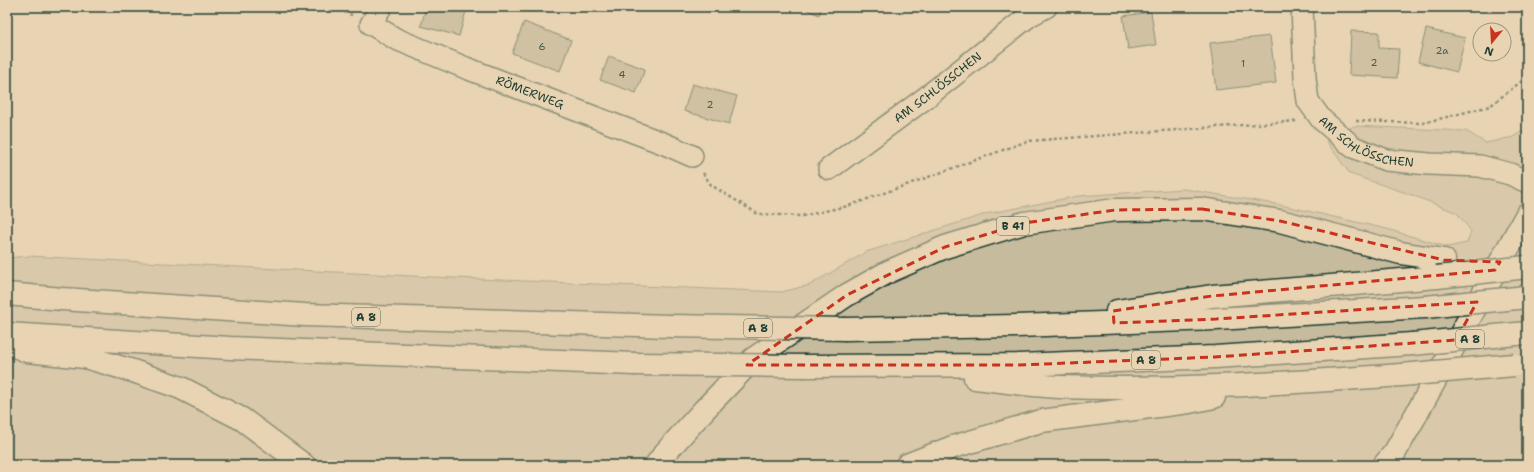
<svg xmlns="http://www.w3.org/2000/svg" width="1534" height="472" viewBox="0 0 1534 472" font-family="'Shantell Sans',sans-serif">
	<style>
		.green { fill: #c7bb9d; stroke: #737c68 }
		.building { fill: #b1aa8f; stroke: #1f3d34 }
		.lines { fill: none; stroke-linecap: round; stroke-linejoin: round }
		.minor-casing { stroke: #1f3d34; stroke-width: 24 }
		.tertiary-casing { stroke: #1f3d34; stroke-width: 25 }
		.motorway-casing { stroke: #1f3d34; stroke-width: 25 }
		.path { stroke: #1f3d34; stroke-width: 2.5; stroke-dasharray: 3 3; stroke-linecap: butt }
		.minor { stroke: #e8d4b2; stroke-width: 21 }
		.tertiary { stroke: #e8d4b2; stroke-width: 22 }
		.motorway { stroke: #e8d4b2; stroke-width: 22 }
		.motorway-bridge-casing { stroke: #1f3d34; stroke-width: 25; stroke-linecap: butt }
		.motorway-bridge { stroke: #e8d4b2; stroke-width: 22 }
		.marked { fill: none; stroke: #c8321e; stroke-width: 3; stroke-dasharray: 8 5; stroke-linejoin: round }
		.labels { text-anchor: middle; stroke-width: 3; stroke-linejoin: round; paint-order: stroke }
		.number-label { font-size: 10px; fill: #44584b }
		.shield { fill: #e8d4b2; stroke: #5b6a5a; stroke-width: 1 }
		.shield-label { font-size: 11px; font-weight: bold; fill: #1f3d34 }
		.street-label { font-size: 12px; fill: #1f3d34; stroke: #e8d4b2 }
	</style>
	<rect width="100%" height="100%" fill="#e8d4b2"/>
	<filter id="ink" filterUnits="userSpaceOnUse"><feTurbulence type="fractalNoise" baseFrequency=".025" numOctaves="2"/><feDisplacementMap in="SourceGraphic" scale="8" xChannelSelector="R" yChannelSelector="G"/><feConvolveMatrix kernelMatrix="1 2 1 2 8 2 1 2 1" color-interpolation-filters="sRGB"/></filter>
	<g filter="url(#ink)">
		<path class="green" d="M 1354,126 L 1466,131 L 1486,143 L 1513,137 L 1527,128 L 1527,465 L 7,465 L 7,258 L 28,256 L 431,277 L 781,292 L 810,285 L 866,252 L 986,214 L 1078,196 L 1184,189 L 1281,205 L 1387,229 L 1447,247 L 1467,243 L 1471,231 L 1457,213 L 1412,195 L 1350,174 L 1326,141 Z"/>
		<path class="building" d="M 426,7 L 467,8 L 459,36 L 421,26 Z
			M 801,7 L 822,7 L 819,15 Z
			M 1151,12 L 1156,45 L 1128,49 L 1123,16 Z
			M 524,22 L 571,40 L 560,71 L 512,53 Z
			M 1426,29 L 1465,38 L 1457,72 L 1418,62 Z
			M 1351,31 L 1379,32 L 1379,48 L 1399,49 L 1397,78 L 1349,75 Z
			M 1270,36 L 1276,83 L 1216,90 L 1210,43 Z
			M 609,56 L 645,69 L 636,93 L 600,80 Z
			M 692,84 L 737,96 L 729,124 L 684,111 Z"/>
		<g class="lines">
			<g class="minor-casing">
				<g id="minor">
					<path id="s1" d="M 381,7 L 371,24 L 396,39 L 466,68 L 665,144 L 692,156"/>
					<path id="s2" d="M 1302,7 L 1305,78 L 1308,101 L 1321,119 L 1353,147 L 1386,160 L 1429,164 L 1480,166 L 1510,174 L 1527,182"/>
					<path id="s3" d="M 829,169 L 924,99 L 1029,16 L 1046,7"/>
				</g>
			</g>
			<g class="tertiary-casing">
				<path id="tertiary" d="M 1384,465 L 1395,452 L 1417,413 L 1527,214"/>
			</g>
			<g class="motorway-casing">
				<path id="motorway" d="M 7,294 L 62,299 L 305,315 L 670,326
					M 1117,311 L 1212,296 L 1437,277
					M 846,329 L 1017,326 L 1216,319 L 1425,307
					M 7,334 L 230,348 L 634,364
					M 7,343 L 27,351 L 85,357 L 133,371 L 181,388 L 242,419 L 304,465
					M 805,366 L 1019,365 L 1215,357 L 1412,344
					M 975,378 C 1003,381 1032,386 1060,387 C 1174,391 1288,383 1401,375
					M 656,465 L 665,453 L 704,410 L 753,359 L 847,295 L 888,272 L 945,247 L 1024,223 L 1115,210 L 1202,209 L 1280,221 L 1401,253 L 1444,260
					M 907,465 L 953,447 L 1041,421 L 1189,402 L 1214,397"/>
			</g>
			<path class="path" d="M 333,7 L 352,15
				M 1356,121 L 1423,123 L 1490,106 L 1527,77
				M 703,173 L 711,185 L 758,214 L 802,216 L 848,206 L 1028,141 L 1297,121"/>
			<use href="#minor" class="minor"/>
			<use href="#tertiary" class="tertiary"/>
			<use href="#motorway" class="motorway"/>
			<g class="motorway-bridge-casing">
				<path id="motorway-bridge" d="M 1437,277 L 1527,267
					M 1425,307 L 1527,297
					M 670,326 L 846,329
					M 1412,344 L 1527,333
					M 634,364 L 805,366
					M 1401,375 L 1514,365"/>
			</g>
			<use href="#motorway-bridge" class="motorway-bridge"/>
		</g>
	</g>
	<path d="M0 0H1534V472H0ZM 1202,209 L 1280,221 L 1444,260 L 1500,262 L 1495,270 L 1212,296 L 1113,311 L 1114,323 L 1216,319 L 1477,302 L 1456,340 L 1215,357 L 1019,365 L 747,365 L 847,295 L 945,247 L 1024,223 L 1115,210 Z" fill="#e8d4b2" fill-opacity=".55" fill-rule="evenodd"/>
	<path class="marked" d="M 1202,209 L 1280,221 L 1444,260 L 1500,262 L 1495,270 L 1212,296 L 1113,311 L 1114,323 L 1216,319 L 1477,302 L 1456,340 L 1215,357 L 1019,365 L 747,365 L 847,295 L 945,247 L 1024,223 L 1115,210 Z"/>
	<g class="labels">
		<g class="number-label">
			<text x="542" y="50">6</text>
			<text x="1442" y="54">2a</text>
			<text x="1374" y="66">2</text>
			<text x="1243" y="67">1</text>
			<text x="622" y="78">4</text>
			<text x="710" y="108">2</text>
		</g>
		<g class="shield">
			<rect x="997" y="217" width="32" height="18" rx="3"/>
			<rect x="352" y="308" width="28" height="18" rx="3"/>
			<rect x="744" y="319" width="28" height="18" rx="3"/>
			<rect x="1456" y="330" width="28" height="18" rx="3"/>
			<rect x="1132" y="351" width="28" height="18" rx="3"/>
		</g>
		<g class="shield-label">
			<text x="1013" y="230">B 41</text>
			<text x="366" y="321">A 8</text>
			<text x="758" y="332">A 8</text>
			<text x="1470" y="343">A 8</text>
			<text x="1146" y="364">A 8</text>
		</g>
		<g class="street-label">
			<text dy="4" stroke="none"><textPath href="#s3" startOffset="136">AM SCHLÖSSCHEN</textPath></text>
			<text dy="4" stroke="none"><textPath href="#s1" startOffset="193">RÖMERWEG</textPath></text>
			<text dy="4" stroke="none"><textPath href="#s2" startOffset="169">AM SCHLÖSSCHEN</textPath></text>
		</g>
	</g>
	<rect width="1534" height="472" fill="none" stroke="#e8d4b2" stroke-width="24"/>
	<rect x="12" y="12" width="1510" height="448" fill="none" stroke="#1f3d34" stroke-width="1.5" filter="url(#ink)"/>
	<g transform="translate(1492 42) rotate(198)"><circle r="19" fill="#e8d4b2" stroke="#989880"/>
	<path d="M0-3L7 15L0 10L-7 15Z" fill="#c8321e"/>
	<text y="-6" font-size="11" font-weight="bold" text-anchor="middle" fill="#1f3d34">N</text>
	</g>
</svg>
